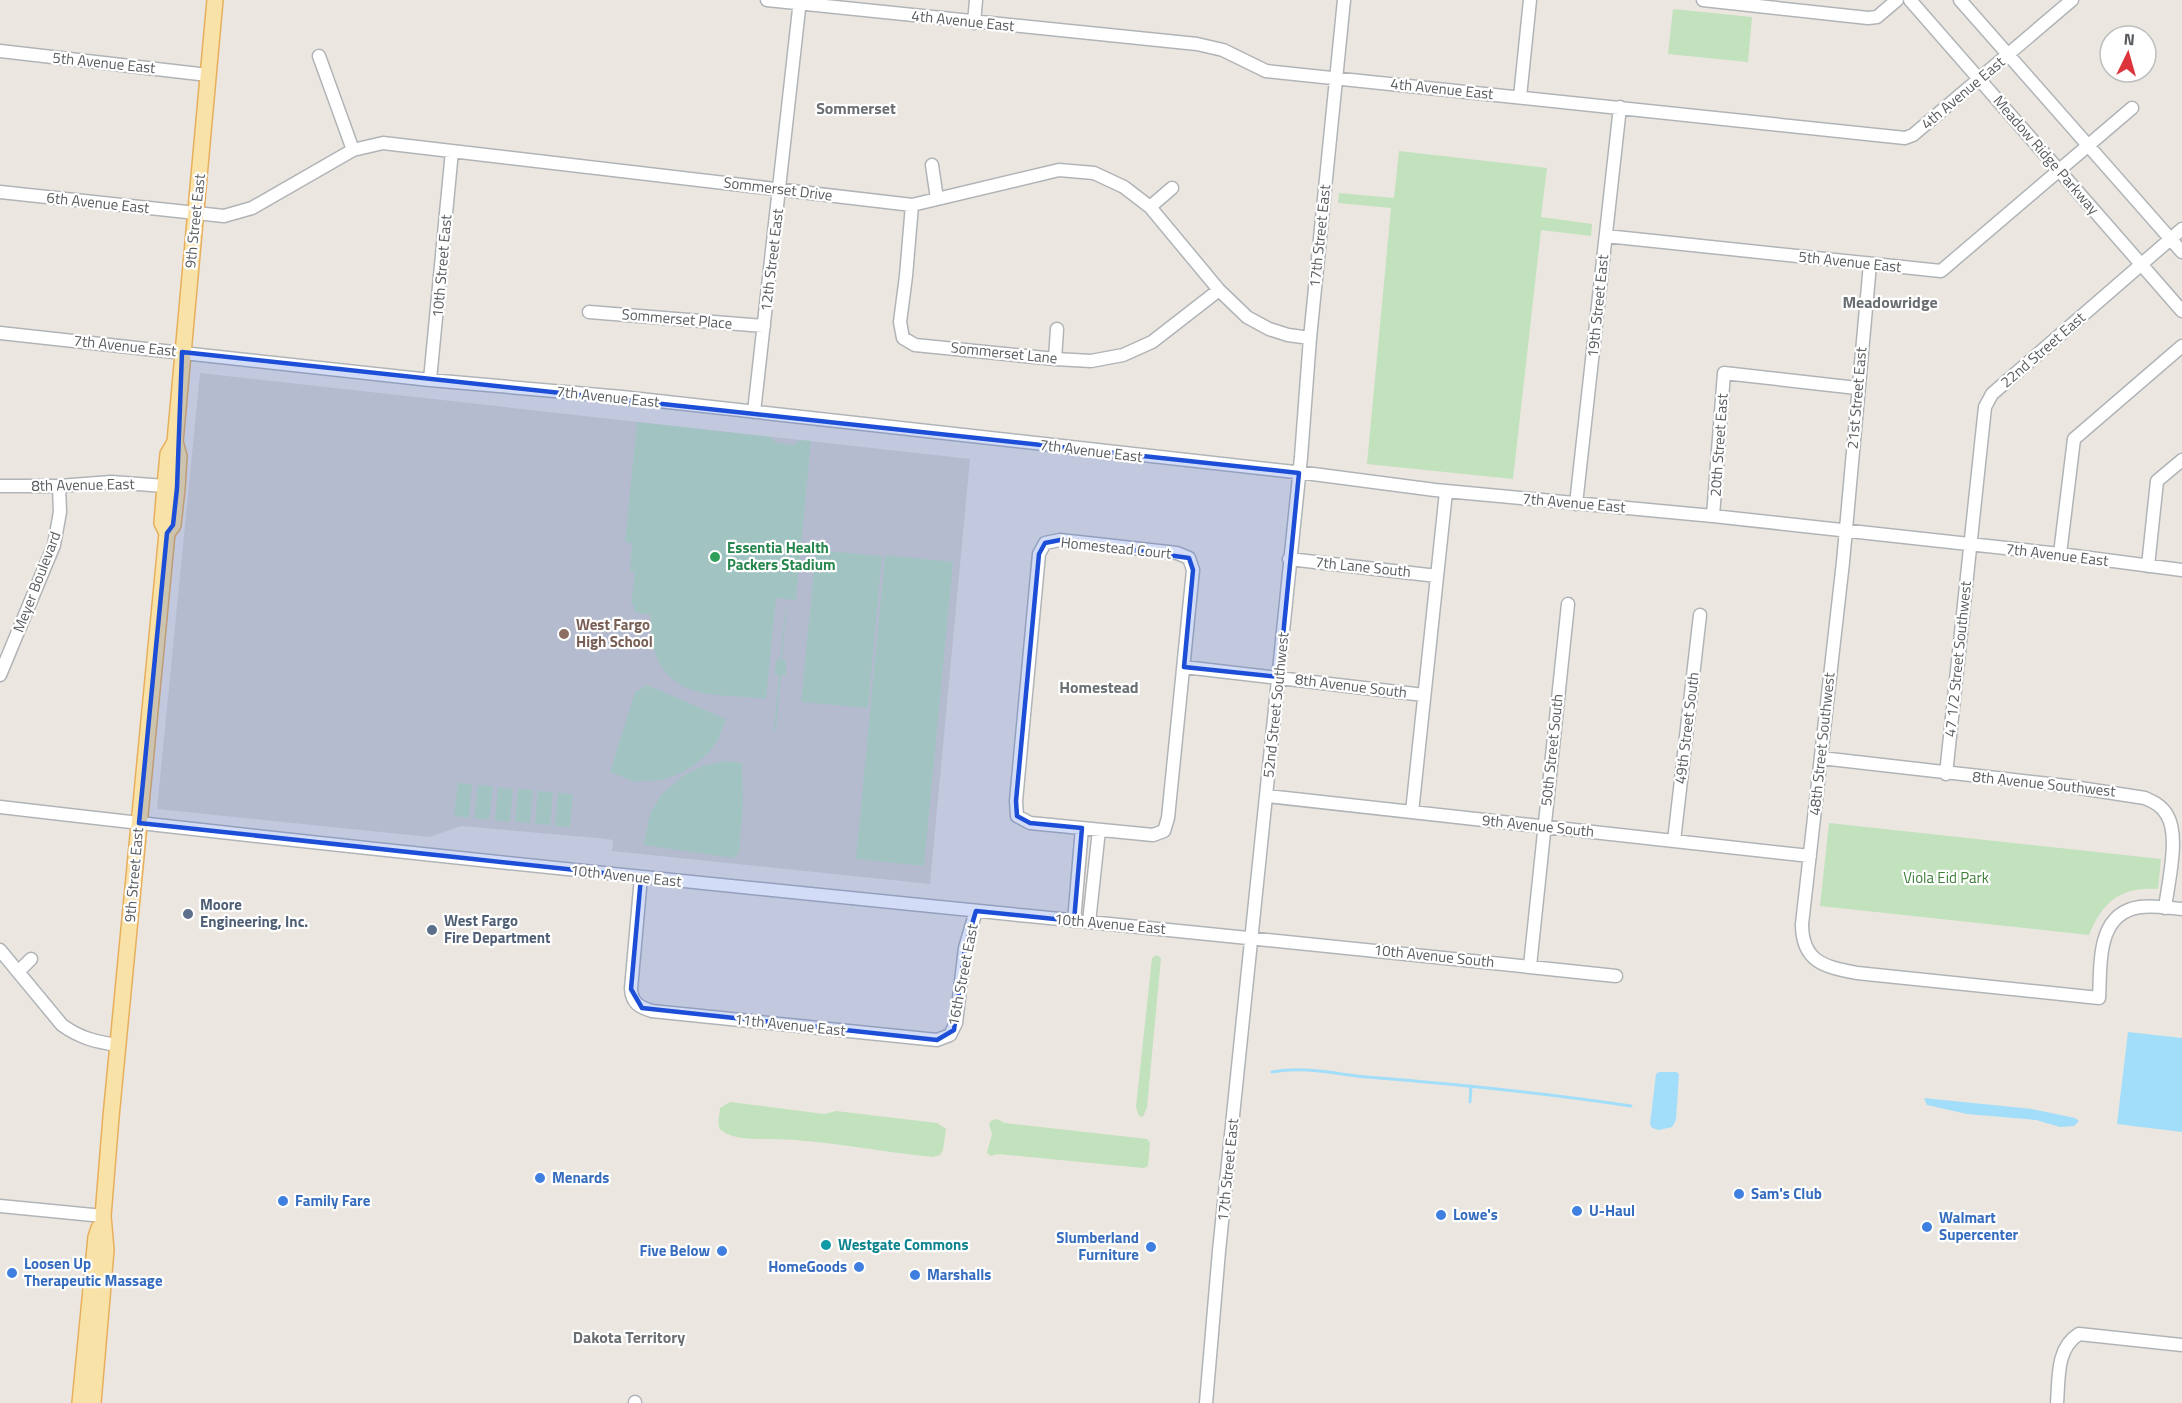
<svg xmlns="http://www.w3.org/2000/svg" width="2182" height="1403" viewBox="0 0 2182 1403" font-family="'Titillium Web',sans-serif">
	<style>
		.education { fill: #dbd6ce }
		.green { fill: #c2e1bd }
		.water { fill: #a2def9 }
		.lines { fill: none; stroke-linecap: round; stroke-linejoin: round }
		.stream { stroke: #a2def9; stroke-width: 3 }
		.minor-casing { stroke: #b1b4b7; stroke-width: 15 }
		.major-casing { stroke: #e7af5d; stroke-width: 18 }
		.minor { stroke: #fff; stroke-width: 12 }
		.major { stroke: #f9e2a7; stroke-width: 15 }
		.marked { fill: #1d4ed8; fill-opacity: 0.2; stroke: #1d4ed8; stroke-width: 4.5; stroke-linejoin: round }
		.leisure-dot { fill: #2e9e5b; stroke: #fff; stroke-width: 2 }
		.education-dot { fill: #8d6e63; stroke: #fff; stroke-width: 2 }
		.service-dot { fill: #5c6f8a; stroke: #fff; stroke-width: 2 }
		.shop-dot { fill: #3f7fe0; stroke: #fff; stroke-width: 2 }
		.culture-dot { fill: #0f9aa8; stroke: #fff; stroke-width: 2 }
		.labels { text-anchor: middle; stroke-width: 4.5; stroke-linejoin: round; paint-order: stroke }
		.street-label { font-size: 15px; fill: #595d60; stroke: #fff }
		.leisure-label { font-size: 15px; font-weight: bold; fill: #27864d; stroke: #fff; text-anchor: start }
		.education-label { font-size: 15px; font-weight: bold; fill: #785e54; stroke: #fff; text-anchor: start }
		.park-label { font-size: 15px; fill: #3e7f39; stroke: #fff }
		.service-label { font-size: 15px; font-weight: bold; fill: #4e5e75; stroke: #fff; text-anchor: start }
		.shop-label { font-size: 15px; font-weight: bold; fill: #366cbe; stroke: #fff; text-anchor: start }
		.culture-label { font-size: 15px; font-weight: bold; fill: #0d838f; stroke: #fff; text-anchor: start }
		.neighbourhood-label { font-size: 16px; font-weight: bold; fill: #6a6f72; stroke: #fff }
	</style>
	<rect width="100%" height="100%" fill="#ebe7e0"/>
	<path class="education" d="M 200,373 L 970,459 L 930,884 L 612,851 L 613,840 L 597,838 L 461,826 L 429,837 L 157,809 Z"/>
	<path class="green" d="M 1673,9 L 1752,17 L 1748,62 L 1668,54 Z
		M 1399,151 L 1547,168 L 1541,217 L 1592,224 L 1591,236 L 1541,230 L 1513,479 L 1367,464 L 1391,208 L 1338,203 L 1339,193 L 1394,198 Z
		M 637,422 L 770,437 L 777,443 L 793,445 L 800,440 L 811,441 L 796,600 L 776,598 L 766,699 C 745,696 711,697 692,690 C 658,678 649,647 651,615 L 634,612 L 634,605 L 631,604 L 635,572 L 630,571 L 632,543 L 625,542 Z
		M 816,550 L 882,556 L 868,708 L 801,702 Z
		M 885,555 L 953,562 L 924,866 L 856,859 Z
		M 786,605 L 787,605 L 782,659 L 786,662 L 786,675 L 781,675 L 776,730 L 774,730 L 779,675 L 775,674 L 776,661 L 780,659 Z
		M 647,685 L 726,719 L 718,740 L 709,752 L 696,764 L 681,773 L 663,780 L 636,782 L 610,772 L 635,692 Z
		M 726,761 L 742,763 L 743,805 L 739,853 L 733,858 L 644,845 L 650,814 L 662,794 L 683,776 L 702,766 Z
		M 458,783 L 472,784 L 469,818 L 454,816 Z
		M 478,785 L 493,786 L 489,820 L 474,818 Z
		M 498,787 L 513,789 L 510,822 L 495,820 Z
		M 518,789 L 533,790 L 530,823 L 515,822 Z
		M 538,791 L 553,792 L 550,825 L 535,824 Z
		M 558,793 L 573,794 L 570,827 L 555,826 Z
		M 1829,823 L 2161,859 L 2158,889 C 2121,886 2102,902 2089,935 L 1820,906 Z
		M 1157,955 L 1161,958 L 1147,1107 L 1143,1117 L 1139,1116 L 1136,1107 L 1152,958 Z
		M 730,1102 L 824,1114 L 836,1111 L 937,1123 L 946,1129 L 943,1150 L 940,1155 L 933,1157 C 879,1152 826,1140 771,1139 C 757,1139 732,1140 721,1130 C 716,1125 720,1114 720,1108 Z
		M 996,1119 L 1005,1123 L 1147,1139 L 1150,1143 L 1148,1166 L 1144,1168 L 997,1154 L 991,1156 L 987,1153 L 992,1134 L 989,1124 L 992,1120 Z"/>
	<path class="water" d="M 2128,1032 L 2182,1038 L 2182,1132 L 2117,1124 Z
		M 1659,1072 L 1676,1072 L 1679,1074 L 1676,1120 L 1672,1127 L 1659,1130 L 1652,1128 L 1650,1124 L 1656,1074 Z
		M 1924,1098 L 2032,1109 L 2075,1118 L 2079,1121 L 2074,1126 L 2060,1127 L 2036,1120 L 1967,1114 L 1927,1105 Z"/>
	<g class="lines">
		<path class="stream" d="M 1272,1072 C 1304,1066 1335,1074 1367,1077 C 1456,1084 1543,1093 1631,1106
			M 1470,1102 L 1471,1086"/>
		<g class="minor-casing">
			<path id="minor" d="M 767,0 L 1197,44 L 1223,50 L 1266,71 L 1905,138 L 1913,135 L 2072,0
				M 1703,0 L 1868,18 L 1877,17 L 1897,0
				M 1910,0 L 2182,311
				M 1960,0 L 2182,252
				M 974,23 L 976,0
				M 0,51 L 208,75
				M 319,56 L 353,150
				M 1520,97 L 1530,0
				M 932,165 L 937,199
				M 0,192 L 224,216 L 252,208 L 353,150 L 383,143 L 912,205 L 1059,170 L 1094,173 L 1124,187 L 1150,207 L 1219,290 L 1247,317 L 1269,329 L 1288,335 L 1310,338
				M 912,205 L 906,276 L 900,322 L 903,338 L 915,345 L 1055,359 L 1091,361 L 1123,355 L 1152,342 L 1219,290
				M 1150,207 L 1172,188
				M 1606,236 L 1941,271 L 2132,108
				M 1870,264 L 1843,562 L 1802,924 C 1802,963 1826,967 1857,973 L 2099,998 C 2101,964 2096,913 2140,907 C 2154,905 2169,908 2182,909
				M 589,312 L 764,326
				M 0,333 L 430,380 L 622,397 L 1313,474 L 1435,490 L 1713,516 L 2060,554 L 2182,570
				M 1055,359 L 1057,329
				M 430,380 L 452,151
				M 754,412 L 800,0
				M 0,486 L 59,486 L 111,482 L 165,486
				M 1576,504 L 1620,107
				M 1713,516 L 1724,373 L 1857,388
				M 1060,540 L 1177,553 L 1189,558 L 1193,570 L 1168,818 L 1164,831 L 1153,835 L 1030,823 L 1017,816 L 1016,801 L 1039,554 L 1045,543 Z
				M 2060,554 L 2074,439 L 2182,346
				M 1289,559 L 1437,576
				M 2148,566 L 2157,481 L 2182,460
				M 1184,667 L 1424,695
				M 0,675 L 54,545 L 60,512 L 59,486
				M 1821,758 L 2067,786 L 2145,798 C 2154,802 2162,806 2167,815 C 2180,836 2168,883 2165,908
				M 1946,774 L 1985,407 L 1992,394 L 2182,229
				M 1267,796 L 1810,856
				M 0,807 C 538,870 1078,919 1616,976
				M 1412,812 L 1446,492
				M 1674,841 L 1700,615
				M 641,877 L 631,989 C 632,1003 639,1007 652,1011 L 937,1040 L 950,1035 L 956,1023 L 965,948 L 976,911
				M 1074,921 L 1082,828
				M 1089,922 L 1099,830
				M 0,950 L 62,1025 C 80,1038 96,1042 118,1045
				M 1530,966 L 1568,604
				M 18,972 L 31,959
				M 0,1206 L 103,1216
				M 635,1403 L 635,1402
				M 1206,1403 L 1219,1251 L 1301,457 L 1310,338 L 1344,0
				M 2057,1403 C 2059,1378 2056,1348 2079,1334 L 2182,1345"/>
		</g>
		<g class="major-casing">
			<path id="major" d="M 167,533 L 162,523 L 165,486 L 168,454 L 175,442
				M 80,1403 L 96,1237 L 99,1228
				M 93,1403 L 106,1250 L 103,1216 L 111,1117 L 167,533 L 173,525 L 177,488 L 179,456 L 175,442 L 215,0"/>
		</g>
		<use href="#minor" class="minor"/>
		<use href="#major" class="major"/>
	</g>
	<path class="marked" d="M 182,352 L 1299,473 L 1279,677 L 1184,667 L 1193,570 L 1189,558 L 1060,540 L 1045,543 L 1039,554 L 1016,801 L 1017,816 L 1030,823 L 1082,828 L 1074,921 L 976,911 L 965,948 L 954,1030 L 937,1040 L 642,1008 L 631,989 L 641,877 L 139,823 L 167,533 L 173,525 L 177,488 Z"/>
	<circle class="leisure-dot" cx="715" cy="557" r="6"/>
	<circle class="education-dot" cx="564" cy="634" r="6"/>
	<g class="service-dot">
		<circle cx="188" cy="914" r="6"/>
		<circle cx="432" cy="930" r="6"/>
	</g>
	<g class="shop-dot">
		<circle cx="540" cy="1178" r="6"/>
		<circle cx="1739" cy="1194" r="6"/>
		<circle cx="283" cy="1201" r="6"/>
		<circle cx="1577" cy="1211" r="6"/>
		<circle cx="1441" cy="1215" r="6"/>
		<circle cx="1927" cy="1227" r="6"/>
		<circle cx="1151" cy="1247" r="6"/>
		<circle cx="722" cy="1251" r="6"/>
		<circle cx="859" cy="1267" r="6"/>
		<circle cx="12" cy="1273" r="6"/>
		<circle cx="915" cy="1275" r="6"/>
	</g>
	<circle class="culture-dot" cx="826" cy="1245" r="6"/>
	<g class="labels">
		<g class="street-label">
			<text transform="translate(963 21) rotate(6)" y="5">4th Avenue East</text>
			<text transform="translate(104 63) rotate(6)" y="5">5th Avenue East</text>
			<text transform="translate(1442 89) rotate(6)" y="5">4th Avenue East</text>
			<text transform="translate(1963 93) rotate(-40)" y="5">4th Avenue East</text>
			<text transform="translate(2046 155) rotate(49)" y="5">Meadow Ridge Parkway</text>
			<text transform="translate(778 189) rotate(7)" y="5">Sommerset Drive</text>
			<text transform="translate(98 203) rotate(6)" y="5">6th Avenue East</text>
			<text transform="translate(195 221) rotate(-84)" y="5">9th Street East</text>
			<text transform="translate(1320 236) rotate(-84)" y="5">17th Street East</text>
			<text transform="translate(772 260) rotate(-83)" y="5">12th Street East</text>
			<text transform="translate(1850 262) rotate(6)" y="5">5th Avenue East</text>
			<text transform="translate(442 266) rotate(-85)" y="5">10th Street East</text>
			<text transform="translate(1598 306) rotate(-84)" y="5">19th Street East</text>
			<text transform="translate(677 319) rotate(5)" y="5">Sommerset Place</text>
			<text transform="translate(125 346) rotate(6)" y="5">7th Avenue East</text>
			<text transform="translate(2043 350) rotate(-41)" y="5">22nd Street East</text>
			<text transform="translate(1004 353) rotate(6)" y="5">Sommerset Lane</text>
			<text transform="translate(608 397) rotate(6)" y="5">7th Avenue East</text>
			<text transform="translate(1857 398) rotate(-85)" y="5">21st Street East</text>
			<text transform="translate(1719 445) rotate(-86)" y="5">20th Street East</text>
			<text transform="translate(1091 451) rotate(7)" y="5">7th Avenue East</text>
			<text transform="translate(83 485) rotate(-1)" y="5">8th Avenue East</text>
			<text transform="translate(1574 503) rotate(5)" y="5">7th Avenue East</text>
			<text transform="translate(1116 548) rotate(6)" y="5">Homestead Court</text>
			<text transform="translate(2057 555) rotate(7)" y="5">7th Avenue East</text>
			<text transform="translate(1363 567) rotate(6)" y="5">7th Lane South</text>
			<text transform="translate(37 582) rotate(-69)" y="5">Meyer Boulevard</text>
			<text transform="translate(1958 659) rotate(-84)" y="5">47 1/2 Street Southwest</text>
			<text transform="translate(1351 686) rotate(7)" y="5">8th Avenue South</text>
			<text transform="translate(1276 705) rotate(-84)" y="5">52nd Street Southwest</text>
			<text transform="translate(1687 728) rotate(-83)" y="5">49th Street South</text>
			<text transform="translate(1822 744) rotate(-84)" y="5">48th Street Southwest</text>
			<text transform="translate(1552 750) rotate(-84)" y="5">50th Street South</text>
			<text transform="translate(2044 784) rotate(6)" y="5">8th Avenue Southwest</text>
			<text transform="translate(1538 826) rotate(6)" y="5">9th Avenue South</text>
			<text transform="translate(134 875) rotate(-85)" y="5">9th Street East</text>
			<text transform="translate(626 876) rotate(6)" y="5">10th Avenue East</text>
			<text transform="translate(1110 924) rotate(5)" y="5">10th Avenue East</text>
			<text transform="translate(1434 956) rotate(6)" y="5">10th Avenue South</text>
			<text transform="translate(963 975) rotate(-79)" y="5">16th Street East</text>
			<text transform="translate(790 1025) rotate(6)" y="5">11th Avenue East</text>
			<text transform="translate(1228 1170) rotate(-84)" y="5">17th Street East</text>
		</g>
		<g class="leisure-label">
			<text x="727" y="553">Essentia Health<tspan x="727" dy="17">Packers Stadium</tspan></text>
		</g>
		<g class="education-label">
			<text x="576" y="630">West Fargo<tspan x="576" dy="17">High School</tspan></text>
		</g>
		<g class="park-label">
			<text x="1946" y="883">Viola Eid Park</text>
		</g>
		<g class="service-label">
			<text x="200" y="910">Moore<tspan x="200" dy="17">Engineering, Inc.</tspan></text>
			<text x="444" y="926">West Fargo<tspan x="444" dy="17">Fire Department</tspan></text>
		</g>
		<g class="shop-label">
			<text x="552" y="1183">Menards</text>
			<text x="1751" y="1199">Sam's Club</text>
			<text x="295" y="1206">Family Fare</text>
			<text x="1589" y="1216">U-Haul</text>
			<text x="1453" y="1220">Lowe's</text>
			<text x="1939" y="1223">Walmart<tspan x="1939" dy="17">Supercenter</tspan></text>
			<text x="1139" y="1243" text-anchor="end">Slumberland<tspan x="1139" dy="17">Furniture</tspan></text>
			<text x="710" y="1256" text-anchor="end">Five Below</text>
			<text x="24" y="1269">Loosen Up<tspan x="24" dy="17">Therapeutic Massage</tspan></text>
			<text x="847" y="1272" text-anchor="end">HomeGoods</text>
			<text x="927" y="1280">Marshalls</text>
		</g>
		<g class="culture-label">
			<text x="838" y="1250">Westgate Commons</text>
		</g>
		<g class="neighbourhood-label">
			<text x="856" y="114">Sommerset</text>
			<text x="1890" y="308">Meadowridge</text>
			<text x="1099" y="693">Homestead</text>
			<text x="629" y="1343">Dakota Territory</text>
		</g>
	</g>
	<g transform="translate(2128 54) rotate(5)"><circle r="28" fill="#ffffff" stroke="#bdbebf" stroke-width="1.5"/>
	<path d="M0-4.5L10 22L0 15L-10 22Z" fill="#dd343c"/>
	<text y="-9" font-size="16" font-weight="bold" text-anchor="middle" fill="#595d60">N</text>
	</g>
</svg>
